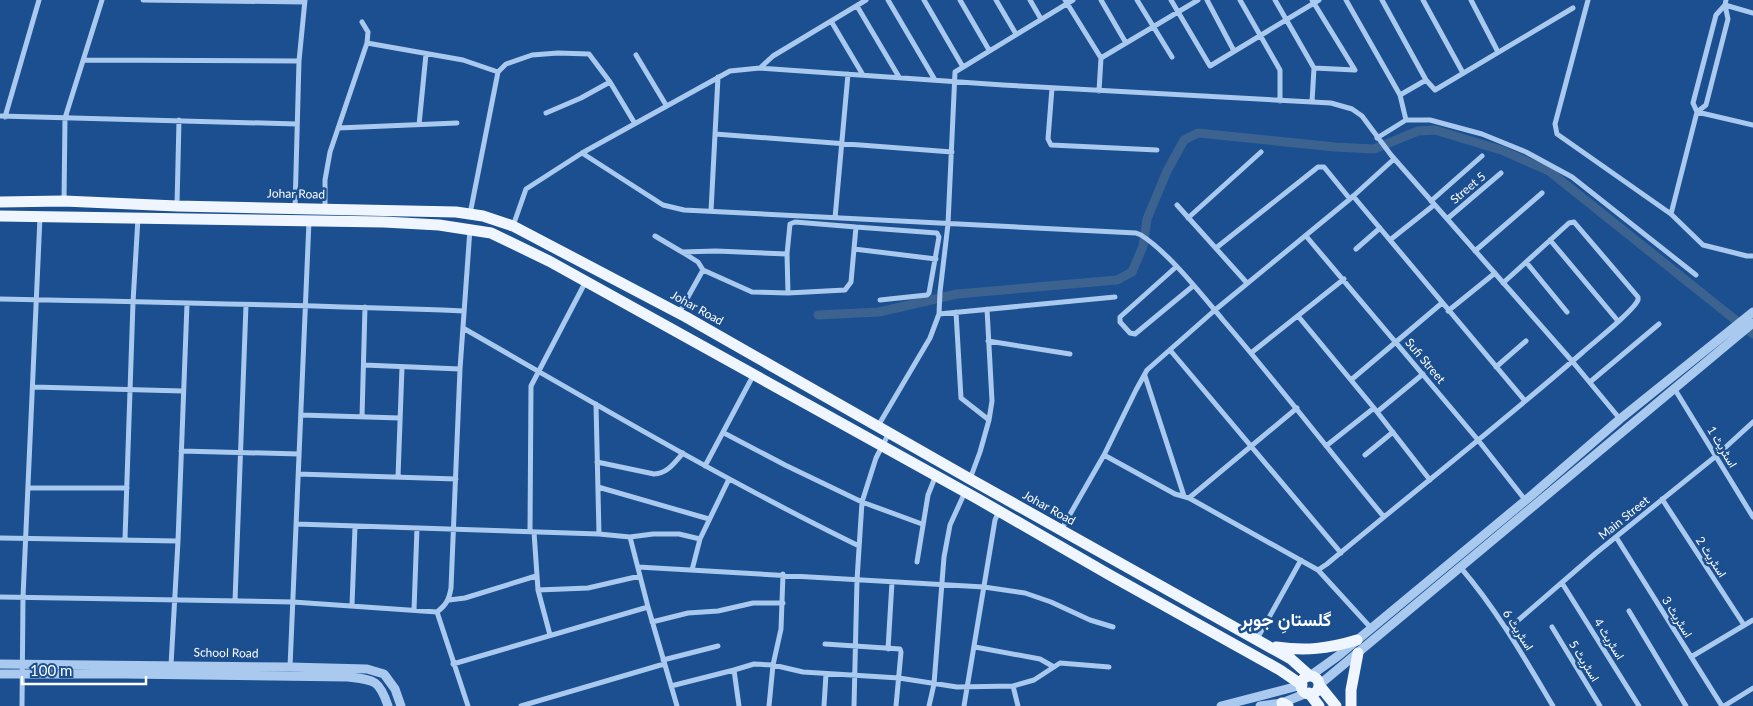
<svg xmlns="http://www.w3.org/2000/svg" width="1753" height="706" viewBox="0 0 1753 706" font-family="Lato,Vazirmatn,sans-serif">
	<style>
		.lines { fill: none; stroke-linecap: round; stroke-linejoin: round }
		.canal { stroke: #3c6290; stroke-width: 9 }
		.minor { stroke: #a9c9ee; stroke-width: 5 }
		.tertiary { stroke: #a9c9ee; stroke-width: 9 }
		.primary { stroke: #f0f6ff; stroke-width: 11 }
		.labels { text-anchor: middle; stroke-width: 5; stroke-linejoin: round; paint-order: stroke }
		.street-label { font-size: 12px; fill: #fff; stroke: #1b4f8f }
		.district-label { font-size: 18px; font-weight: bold; fill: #fff; stroke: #1b4f8f }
	</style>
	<rect width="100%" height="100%" fill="#1b4f8f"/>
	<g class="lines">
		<path class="canal" d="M 818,315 L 879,312 L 957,294 L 1117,280 L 1132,272 L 1143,246 L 1147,219 L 1167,171 L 1184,140 L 1198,133 L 1335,147 L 1374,149 L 1418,131 L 1435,130 L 1501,150 L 1549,171 L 1753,334"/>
		<path class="minor" d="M 143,0 L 305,2
			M 888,0 L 935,80
			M 924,0 L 963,67
			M 960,0 L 989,50
			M 996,0 L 1016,34
			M 1030,0 L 1041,19
			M 1065,0 L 1101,58 L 1099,91
			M 1101,0 L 1126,43
			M 1137,0 L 1172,57
			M 1171,0 L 1210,66 L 1319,0
			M 1207,0 L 1234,51
			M 1240,0 L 1280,70 L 1280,101
			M 1275,0 L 1314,68 L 1312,102
			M 1312,0 L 1355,70
			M 1346,0 L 1400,95
			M 1382,0 L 1426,80
			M 1423,0 L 1463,73
			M 1471,0 L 1498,52
			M 1588,0 L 1555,124 L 1557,134 L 1671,214 L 1703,245 L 1747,256 L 1753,256
			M 1725,5 L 1753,13
			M 857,6 L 899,77
			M 831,21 L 863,75
			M 367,43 L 463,60 L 498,72
			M 636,55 L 666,105
			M 1101,58 L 1198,0
			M 84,60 L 299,61
			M 760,68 L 773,56 L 866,0
			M 1314,68 L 1355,70
			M 1052,88 L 1048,139 L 1051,145 L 1157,150
			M 1697,112 L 1693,103 L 1716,15 L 1725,5 L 1726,0
			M 1697,112 L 1753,125
			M 546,113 L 581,98 L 610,82
			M 0,116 L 297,124
			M 5,117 L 39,0
			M 1406,120 L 1430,120 L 1482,134 L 1526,152 L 1572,177 L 1696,275
			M 419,125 L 426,54
			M 338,128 L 457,123
			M 715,134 L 952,152
			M 1377,138 L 1406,120 L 1400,95 L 1426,80 L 1435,90 L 1573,8
			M 582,153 L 663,205 L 684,210 L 1136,233 L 1141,235 C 1169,253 1201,294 1223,320 C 1278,384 1330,452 1384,517
			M 1353,196 L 1525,401
			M 64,201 L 65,118 L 102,0
			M 1431,201 L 1482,156
			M 177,205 L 179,120
			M 1177,205 L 1247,283
			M 295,208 L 299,61 L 305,0
			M 325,208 L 325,180 L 330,152 L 367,43 L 368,32 L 362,22
			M 711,211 L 718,77
			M 470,214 L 498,72 L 506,64 L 532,55 L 558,53 L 589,54 L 610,82 L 634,122
			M 1671,214 L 1697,112 L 1706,105 L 1728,19 L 1725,5
			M 835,218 L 848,74
			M 1188,218 L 1261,152
			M 1447,219 L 1501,173
			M 513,226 L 526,189 L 582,153 L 730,71 L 760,68 L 1003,85 L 1331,103 L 1352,109 L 1362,116 L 1391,155 L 1572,361 L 1620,419
			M 856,227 L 937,233 L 939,237 L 929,293 L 927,295 L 880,300
			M 655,236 L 682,252 L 716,251 L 787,254
			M 1306,236 L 1478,440 L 1526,501
			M 1390,240 L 1434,205
			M 1550,240 L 1618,321
			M 1216,248 L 1318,167 L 1324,167 L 1350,199
			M 854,249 L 936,259
			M 1356,249 L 1380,228
			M 1475,251 L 1542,193
			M 682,252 L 698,262 L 703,270 L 752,292 L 788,293 L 845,290 L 851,282 L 856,227 L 795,222 L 790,224 L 787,254 L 788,293
			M 1526,262 L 1567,312
			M 1176,267 L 1120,317 L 1120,322 L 1130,333 L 1135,334 L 1193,286
			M 0,299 C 155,302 309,305 464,311
			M 1448,311 L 1495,273
			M 956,312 L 961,398 L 989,420
			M 679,313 L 703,270
			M 939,314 L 1115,297
			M 1298,316 L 1374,408 L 1430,480
			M 463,328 C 594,403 724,480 859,546
			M 988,341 L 1070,354
			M 1170,350 L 1341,553
			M 1251,353 L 1344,279
			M 364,365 L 460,369
			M 1496,367 L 1526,341
			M 1145,376 L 1184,496
			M 1351,380 L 1442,303
			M 1590,382 L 1659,324
			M 33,387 L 183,391
			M 1674,388 L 1753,517
			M 596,404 L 599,534
			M 1377,412 L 1423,374
			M 301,415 L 400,418
			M 362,417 L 365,307
			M 878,426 L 930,338 L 939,314 L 940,292 L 948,224 L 955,72 L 1073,0
			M 724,433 L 785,465 L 862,502 L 922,524
			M 1326,446 L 1374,408
			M 181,451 L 299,454
			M 1104,455 L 1175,494 L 1189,498 L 1318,570 L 1371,628
			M 1365,455 L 1393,432
			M 597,462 L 654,474 C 668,473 674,463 683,453
			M 705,466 L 754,374
			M 298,474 L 456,479
			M 398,477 L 402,367
			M 970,479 L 980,452 L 989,420 L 992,401 L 987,309
			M 598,487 L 709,519
			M 28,488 L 127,488
			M 1189,498 L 1297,408
			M 1662,499 L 1744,625
			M 296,524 L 599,534 L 630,537 L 653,534 L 679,534 L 700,539
			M 1061,530 L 1104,455 L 1136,390 L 1147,370 L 1215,310 L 1350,199 L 1394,159
			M 530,532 L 531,386 L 586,281
			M 534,532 L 538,590 L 550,635
			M 630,537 L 648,607 L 677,706
			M 1616,537 L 1722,706
			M 0,538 L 178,541
			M 125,539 L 133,302 L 138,218
			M 917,562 L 928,495 L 936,475
			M 638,567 L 984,587 L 1025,593 L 1051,602 L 1090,620 L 1113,627
			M 1461,568 C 1497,610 1525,659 1553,706
			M 692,570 L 700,539 L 729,479
			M 1318,570 L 1327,564 C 1412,493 1499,425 1583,352 C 1594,342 1633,312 1638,300 L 1638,297 L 1574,222 L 1569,223 L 1503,283
			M 1562,583 L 1639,706
			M 538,590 L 588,588 L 640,576
			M 0,597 L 293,602 L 437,612 C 446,605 449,600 451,588 L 460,369 L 470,229
			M 449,600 L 465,598 L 536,576
			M 235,601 L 246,305
			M 352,605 L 355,527
			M 414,610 L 417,528
			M 1629,611 L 1686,706
			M 437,612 L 468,706
			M 652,622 L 688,613 L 718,611 L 753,603 L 783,603
			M 1552,627 L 1600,706
			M 1507,630 L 1596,553 L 1716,456 L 1753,422
			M 1257,639 L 1301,560
			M 825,644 L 900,649 L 901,652 L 896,706
			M 975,647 L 1040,659 L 1054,667
			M 888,649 L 892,582
			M 1691,657 L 1753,620
			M 663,660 L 718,646
			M 453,664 L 648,607
			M 171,665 L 178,541 L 187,304
			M 290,667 L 309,221
			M 734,670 L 739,706
			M 671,686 L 734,670 L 754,664 L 773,665 L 803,672 L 899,678 L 957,687 L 1013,686 L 1034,680 L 1060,663 L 1109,667
			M 1013,686 L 1018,706
			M 22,706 L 23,597 L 40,217
			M 521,706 L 664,664
			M 769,706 L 773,665 L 781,629 L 783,574
			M 824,706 L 826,674
			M 854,706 L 857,580 L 862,502 L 876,458 L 889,433
			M 929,706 L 934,684 L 944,557 L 950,525 L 965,492
			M 964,706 L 995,520 L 999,511
			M 1724,706 L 1753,688"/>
		<path class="tertiary" d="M 0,664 L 290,667 L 367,669 L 384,674 L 395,689 L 401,706
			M 0,674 L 125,674 L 348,677 C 374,680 379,679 388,706
			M 1310,676 L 1338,656 L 1532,495 L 1620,419 L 1753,312
			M 1319,685 L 1753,323
			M 1221,706 L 1302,685
			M 1260,706 L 1282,703 L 1307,693"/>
		<path class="primary" d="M 0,202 L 64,201 L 177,206 L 456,212 L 483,216 L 513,226 L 686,317 L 970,479 L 1291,659 L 1310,676
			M 0,216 L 384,222 L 439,225 L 491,233 L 549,261 L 978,499 L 1108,574 L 1280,670 L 1302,685
			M 1276,647 C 1306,651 1327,649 1357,640
			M1301 685a9 9 0 1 1 18 0a9 9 0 1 1-18 0Z
			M 1319,685 L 1336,706
			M 1309,693 L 1319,706
			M 1282,703 L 1288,706
			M 1351,706 L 1351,690 L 1358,653"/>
	</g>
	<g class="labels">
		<g class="street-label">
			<text transform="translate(1468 188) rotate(-40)" y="4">Street 5</text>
			<text transform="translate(296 194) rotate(1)" y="4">Johar Road</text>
			<text transform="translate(697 308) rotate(29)" y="4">Johar Road</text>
			<text transform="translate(1425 361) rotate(50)" y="4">Sufi Street</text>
			<text transform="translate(1722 447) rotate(59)" y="4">اسٹریٹ 1</text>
			<text transform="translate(1049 508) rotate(29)" y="4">Johar Road</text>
			<text transform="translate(1624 518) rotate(-39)" y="4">Main Street</text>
			<text transform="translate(1711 557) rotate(57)" y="4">اسٹریٹ 2</text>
			<text transform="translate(1677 617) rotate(58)" y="4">اسٹریٹ 3</text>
			<text transform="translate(1518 630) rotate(57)" y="4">اسٹریٹ 6</text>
			<text transform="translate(1609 639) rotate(58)" y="4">اسٹریٹ 4</text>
			<text transform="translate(226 653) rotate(1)" y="4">School Road</text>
			<text transform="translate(1584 661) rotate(58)" y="4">اسٹریٹ 5</text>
		</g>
		<g class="district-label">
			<text x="1286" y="626">گلستانِ جوہر</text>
		</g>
	</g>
	<path d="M22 676v8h124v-8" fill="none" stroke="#ffffff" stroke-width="2.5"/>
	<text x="30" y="676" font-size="15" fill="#ffffff" stroke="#1b4f8f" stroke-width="4" paint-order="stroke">100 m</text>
</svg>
